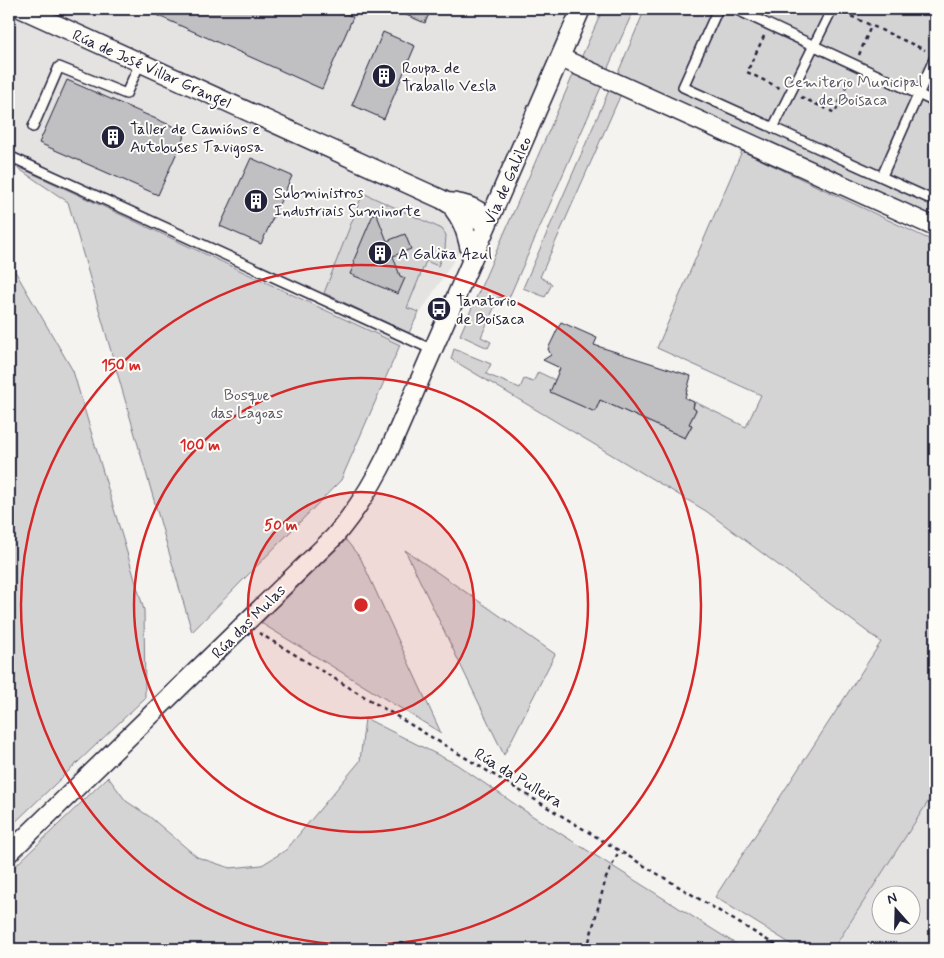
<svg xmlns="http://www.w3.org/2000/svg" width="944" height="958" viewBox="0 0 944 958" font-family="Mynerve,sans-serif">
	<style>
		.built { fill: #e4e3e2; fill-rule: evenodd }
		.green { fill: #d5d4d5; stroke: #7c7b88 }
		.building { fill: #c0bfc2; stroke: #22223b }
		.lines { fill: none; stroke-linecap: round; stroke-linejoin: round }
		.service-casing { stroke: #22223b; stroke-width: 12 }
		.minor-casing { stroke: #22223b; stroke-width: 21 }
		.path { stroke: #22223b; stroke-width: 2.5; stroke-dasharray: 4 4; stroke-linecap: butt }
		.service { stroke: #fdfcf7; stroke-width: 9 }
		.minor { stroke: #fdfcf7; stroke-width: 18 }
		.ring { fill: none; stroke: #d62828; stroke-width: 2.5 }
		.labels { text-anchor: middle; stroke-width: 4; stroke-linejoin: round; paint-order: stroke }
		.poi-label { font-size: 16px; fill: #22223b; stroke: #fdfcf7; text-anchor: start }
		.street-label { font-size: 16px; fill: #22223b; stroke: #fdfcf7 }
		.park-label { font-size: 16px; fill: #585769; stroke: #fdfcf7 }
		.centre { fill: #d62828; stroke: #fdfcf7; stroke-width: 2.5 }
		.ring-label { font-size: 15px; text-anchor: middle; font-weight: bold; fill: #d62828; stroke: #fdfcf7; stroke-width: 4; stroke-linejoin: round; paint-order: stroke }
	</style>
	<rect width="100%" height="100%" fill="#f4f3ef"/>
	<filter id="ink" filterUnits="userSpaceOnUse"><feTurbulence type="fractalNoise" baseFrequency=".02" numOctaves="2"/><feDisplacementMap in="SourceGraphic" scale="10" xChannelSelector="R" yChannelSelector="G"/><feConvolveMatrix kernelMatrix="1 2 1 2 8 2 1 2 1" color-interpolation-filters="sRGB"/></filter>
	<g filter="url(#ink)">
		<path class="built" d="M 9,9 L 572,9 L 517,161 L 400,345 L 9,151 Z
			M 935,791 L 935,949 L 833,949 ZM 882,896 L 912,896 L 912,926 L 882,926 Z"/>
		<path class="green" d="M 603,9 L 634,9 L 607,70 L 581,58 Z
			M 645,9 L 935,9 L 935,218 L 618,73 Z
			M 574,73 L 602,85 L 508,300 L 499,297 L 481,337 L 491,342 L 488,348 L 460,335 Z
			M 610,88 L 621,94 L 540,277 L 552,284 L 545,297 L 523,288 Z
			M 742,151 L 935,242 L 935,791 L 833,949 L 799,949 L 715,897 L 881,642 L 706,511 L 451,359 L 454,349 L 491,364 L 486,374 L 520,388 L 524,379 L 533,382 L 538,372 L 555,380 L 595,412 L 600,400 L 685,438 L 692,426 L 689,424 L 696,410 L 693,408 L 695,402 L 746,427 L 761,395 L 657,348 Z
			M 10,163 L 400,345 L 341,480 L 192,632 L 68,202 Z
			M 363,193 L 442,229 L 446,235 L 445,249 L 438,266 L 426,261 L 407,308 L 419,312 L 409,333 L 324,293 Z
			M 9,261 L 73,371 L 144,610 L 145,698 L 9,828 Z
			M 346,540 L 361,559 L 441,733 L 261,623 Z
			M 405,550 L 555,654 L 504,755 Z
			M 365,718 L 456,764 L 531,815 L 744,949 L 9,949 L 9,872 L 108,777 L 126,801 L 150,817 L 197,857 L 230,868 L 262,865 L 286,850 L 360,761 Z"/>
		<path class="building" d="M 143,9 L 335,9 L 353,17 L 322,89 Z
			M 392,9 L 431,9 L 425,23 Z
			M 383,32 L 415,46 L 384,119 L 352,105 Z
			M 67,80 L 186,132 L 158,195 L 39,143 Z
			M 251,158 L 292,176 L 261,244 L 220,226 Z
			M 375,210 L 387,241 L 405,234 L 411,249 L 393,256 L 400,276 L 405,278 L 398,294 L 350,274 L 355,263 L 353,262 Z
			M 561,322 L 597,338 L 594,345 L 691,376 L 685,398 L 694,402 L 693,408 L 696,410 L 689,424 L 692,425 L 685,438 L 600,400 L 595,412 L 550,392 L 560,368 L 543,360 L 551,355 L 548,349 Z"/>
		<g class="lines">
			<g class="service-casing">
				<path id="service" d="M 718,9 L 683,87 L 935,201
					M 735,9 L 935,102
					M 33,127 L 59,67 L 126,94 L 140,63
					M 773,128 L 832,9
					M 9,156 L 433,350
					M 882,176 L 935,57"/>
			</g>
			<g class="minor-casing">
				<path id="minor" d="M 22,9 L 441,199 C 461,209 462,221 489,221 C 479,207 464,203 447,202
					M 561,58 L 935,227
					M 454,210 C 465,224 468,241 472,259
					M 9,853 L 334,537 C 356,511 373,484 388,453 L 581,9"/>
			</g>
			<path class="path" d="M 844,13 L 925,50
				M 774,15 L 777,9
				M 764,36 L 747,72 L 780,88
				M 859,55 L 871,26
				M 801,97 L 835,113 L 850,76
				M 259,633 L 782,949
				M 587,949 L 606,878 L 619,851"/>
			<use href="#service" class="service"/>
			<use href="#minor" class="minor"/>
		</g>
	</g>
	<circle cx="361" cy="605" r="113" fill="#d62828" fill-opacity=".12"/>
	<g class="ring">
		<circle cx="361" cy="605" r="113"/>
		<circle cx="361" cy="605" r="227"/>
		<circle cx="361" cy="605" r="340"/>
	</g>
	<defs>
		<g id="building-disc" transform="scale(1.25)"><circle r="9.5" fill="#22223b" stroke="#fdfcf7"/><path d="M-4-6H4V6H1V3H-1V6H-4ZM-2.5-4.3h1.7v1.8h-1.7ZM.8-4.3h1.7v1.8H.8ZM-2.5-1h1.7V.8h-1.7ZM.8-1h1.7V.8H.8Z" fill="#fff"/></g>
		<g id="bus-disc" transform="scale(1.25)"><circle r="9.5" fill="#22223b" stroke="#fdfcf7"/><path d="M-5-6H5V4H4V6H2V4H-2V6H-4V4H-5ZM-3.5-4V0h7V-4ZM-3.5 1.2v1.5H-2V1.2ZM2 1.2v1.5H3.5V1.2Z" fill="#fff"/></g>
	</defs>
	<g fill-rule="evenodd">
		<use href="#building-disc" x="384" y="76"/>
		<use href="#building-disc" x="113" y="137"/>
		<use href="#building-disc" x="256" y="201"/>
		<use href="#building-disc" x="380" y="253"/>
		<use href="#bus-disc" x="439" y="309"/>
	</g>
	<g class="labels">
		<g class="poi-label">
			<text x="402" y="73">Roupa de<tspan x="402" dy="18">Traballo Vesla</tspan></text>
			<text x="130" y="134">Taller de Camións e<tspan x="130" dy="18">Autobuses Tavigosa</tspan></text>
			<text x="274" y="198">Subministros<tspan x="274" dy="18">Industriais Suminorte</tspan></text>
			<text x="398" y="259">A Galiña Azul</text>
			<text x="456" y="306">Tanatorio<tspan x="456" dy="18">de Boisaca</tspan></text>
		</g>
		<g class="street-label">
			<text transform="translate(152 68) rotate(24)" y="6">Rúa de José Villar Grangel</text>
			<text transform="translate(507 180) rotate(-66)" y="6">Vía de Galileo</text>
			<text transform="translate(248 621) rotate(-45)" y="6">Rúa das Mulas</text>
			<text transform="translate(519 777) rotate(31)" y="6">Rúa da Pulleira</text>
		</g>
		<g class="park-label">
			<text x="853" y="87">Cemiterio Municipal<tspan x="853" dy="18">de Boisaca</tspan></text>
			<text x="247" y="400">Bosque<tspan x="247" dy="18">das Lagoas</tspan></text>
		</g>
	</g>
	<circle cx="361" cy="605" r="8" class="centre"/>
	<g class="ring-label">
		<text x="121" y="370">150 m</text>
		<text x="200" y="450">100 m</text>
		<text x="281" y="530">50 m</text>
	</g>
	<rect width="944" height="958" fill="none" stroke="#fdfcf7" stroke-width="30"/>
	<rect x="15" y="15" width="914" height="928" fill="none" stroke="#22223b" stroke-width="2" filter="url(#ink)"/>
	<g transform="translate(896 910) rotate(340)"><circle r="24" fill="#fdfcf7" stroke="#a5a5ac"/>
	<path d="M0-4L9 19L0 12L-9 19Z" fill="#22223b"/>
	<text y="-8" font-size="14" font-weight="bold" text-anchor="middle" fill="#22223b">N</text>
	</g>
</svg>
